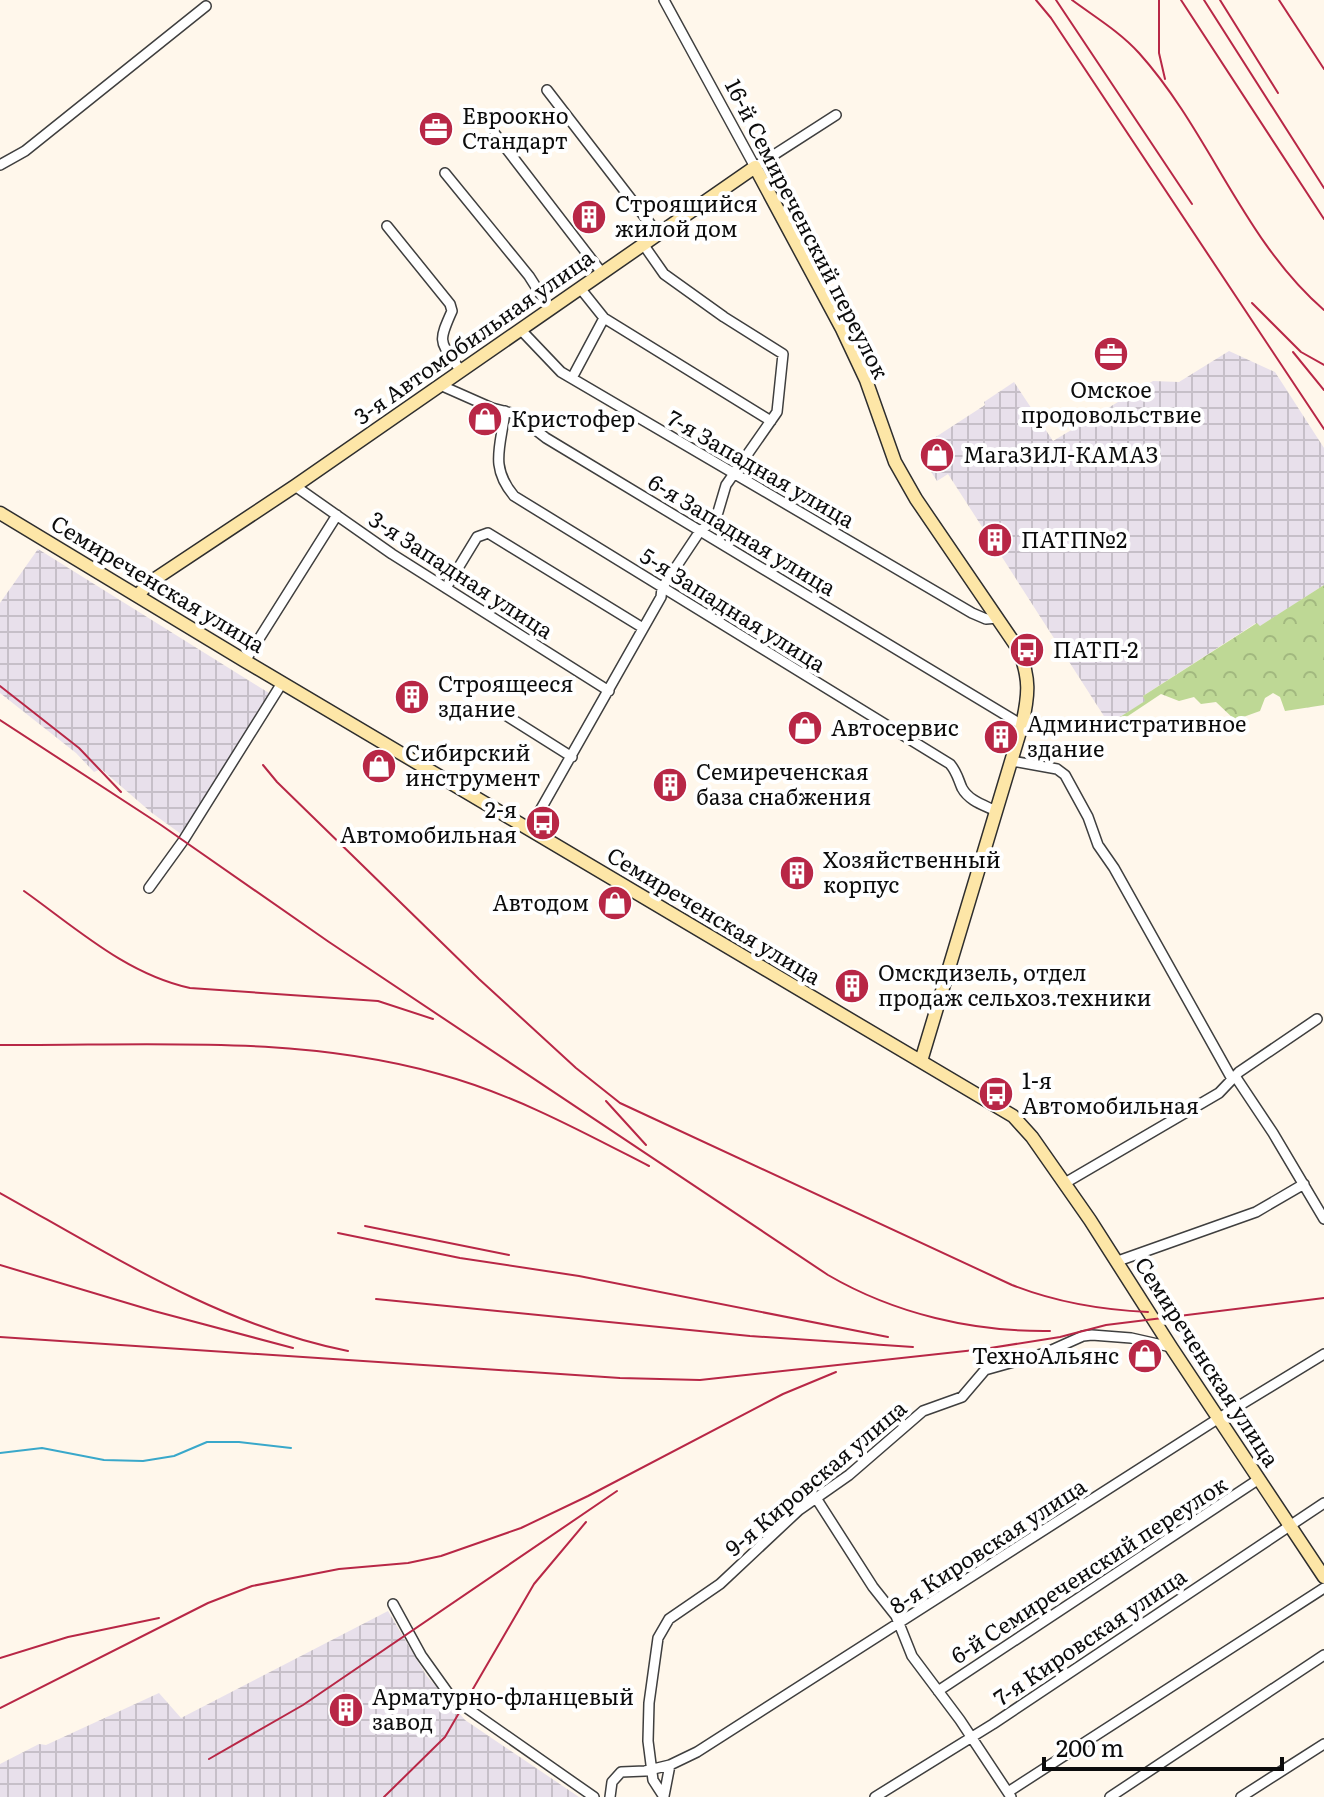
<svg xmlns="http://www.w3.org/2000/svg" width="1324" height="1797" viewBox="0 0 1324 1797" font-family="Literata,serif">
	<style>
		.industrial { fill: url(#industrial-grid) }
		.forest { fill: url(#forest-crowns) }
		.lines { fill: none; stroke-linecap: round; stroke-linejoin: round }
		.stream { stroke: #39a8ca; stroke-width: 2 }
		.street-casing { stroke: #3f3f3f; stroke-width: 12 }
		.secondary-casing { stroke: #2e2e2e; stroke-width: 15 }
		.street { stroke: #fff; stroke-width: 9 }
		.secondary { stroke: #fde6a7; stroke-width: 12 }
		.rail { stroke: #b82746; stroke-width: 2 }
		.labels { text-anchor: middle; stroke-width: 8; stroke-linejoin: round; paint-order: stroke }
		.poi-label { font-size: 22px; fill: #0c0c0c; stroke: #fff; text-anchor: start }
		.street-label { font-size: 22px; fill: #0c0c0c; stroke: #fff }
	</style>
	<defs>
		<pattern id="industrial-grid" width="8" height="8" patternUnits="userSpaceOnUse" patternTransform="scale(2)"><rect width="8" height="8" fill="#e8e0eb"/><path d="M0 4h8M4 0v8" fill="none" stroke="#c6bfc8"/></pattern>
		<pattern id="forest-crowns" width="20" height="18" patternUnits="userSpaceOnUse" patternTransform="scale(2)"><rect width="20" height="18" fill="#bed895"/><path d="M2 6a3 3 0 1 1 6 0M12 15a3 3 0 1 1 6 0" fill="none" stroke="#a2b87f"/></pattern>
	</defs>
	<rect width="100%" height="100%" fill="#fff7eb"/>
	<path class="industrial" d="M 1229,351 L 1275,372 L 1324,448 L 1324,585 L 1259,627 L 1256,623 L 1143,696 L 1146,701 L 1109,724 L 993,543 L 987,546 L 981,537 L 986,533 L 948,474 L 937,481 L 921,456 L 928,442 L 985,405 L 984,402 L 1014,382 L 1053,441 L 1153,381 L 1179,382 Z
		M 38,549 L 269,693 L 238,747 L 181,834 L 152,813 L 101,769 L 94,772 L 76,753 L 0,693 L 0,603 Z
		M 388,1611 L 426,1675 L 465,1720 L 579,1797 L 0,1797 L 0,1764 L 39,1744 L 46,1745 L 159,1693 L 181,1718 Z"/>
	<path class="forest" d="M 1324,585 L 1324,705 L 1285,711 L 1280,697 L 1273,693 L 1265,698 L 1260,711 L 1235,720 L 1216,702 L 1201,704 L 1194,697 L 1179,701 L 1161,694 L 1119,722 L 1109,724 L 1145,701 L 1143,696 L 1257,623 L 1260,626 Z"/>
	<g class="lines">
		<path class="stream" d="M 0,1453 L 42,1448 L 104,1460 L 143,1461 L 174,1456 L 207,1442 L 239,1442 L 291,1448"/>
		<g class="street-casing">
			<path id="street" d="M 664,0 L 755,167 L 836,115
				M 547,90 L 658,234
				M 495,134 L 602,273
				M 0,165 L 25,151 L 206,6
				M 445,173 L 529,276 L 550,309
				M 387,226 L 450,304 L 452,311 C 437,344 440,341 460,370
				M 580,288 L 604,318 L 771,421
				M 520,329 L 561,372 L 972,613 L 986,619 L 998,618
				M 572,378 L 604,318
				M 440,385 L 492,408 L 515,414 L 546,438 L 1022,725
				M 505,411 C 501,447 489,466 514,496 L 950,764 C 957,772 958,779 962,788 C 969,801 984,805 996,811
				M 295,486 L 392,554 L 609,691
				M 446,588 L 477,537 L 488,533 L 643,628
				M 245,661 L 337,515
				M 499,711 L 572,757
				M 1012,761 L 1057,769 L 1065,775 L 1088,817 L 1098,845 L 1114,868 L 1232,1079
				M 529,830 L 661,597 L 662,588 L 700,531 L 713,521 L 718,512 L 726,485 L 777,412 L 783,354 L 724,317 L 664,274 L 643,244
				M 149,888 L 183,841 L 282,683
				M 1235,1076 L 1273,1133 L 1324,1219
				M 1065,1183 L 1219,1093 L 1239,1072 L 1317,1019
				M 1118,1261 L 1256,1212 L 1304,1184
				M 816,1498 L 873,1587 L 896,1616 L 912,1656 L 960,1720 L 1011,1797
				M 393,1604 L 421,1655 L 451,1697 L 594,1797
				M 938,1691 L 1259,1479
				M 1008,1792 L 1324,1588
				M 664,1796 L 670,1765 L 697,1752 L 1219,1418 L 1324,1354
				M 610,1797 L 612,1782 L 621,1772 L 645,1771 L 670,1765
				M 664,1797 L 653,1780 L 648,1741 L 649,1703 L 658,1638 L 669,1619 L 720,1584 L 799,1510 L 849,1475 L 923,1411 L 962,1397 L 985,1370 L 1045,1353 L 1083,1336 L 1092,1335 L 1131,1338 L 1171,1347
				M 875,1797 L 993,1724 L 1324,1503
				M 1110,1797 L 1324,1655
				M 1241,1797 L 1324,1744"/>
		</g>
		<g class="secondary-casing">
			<path id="secondary" d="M 0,513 L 245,661 L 1013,1116 L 1032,1137 L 1090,1220 L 1171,1347 L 1324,1577
				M 138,595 L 149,583 L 295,486 L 755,167 L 842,329 L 866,380 L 895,462 L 916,499 L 1019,650 C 1030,679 1029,694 1022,725 L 921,1061"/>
		</g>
		<use href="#street" class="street"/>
		<use href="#secondary" class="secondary"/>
		<path class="rail" d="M 1036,0 L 1051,18 L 1324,429
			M 1056,0 L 1192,204
			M 1072,0 C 1095,17 1120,32 1139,53 C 1210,132 1243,240 1324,310
			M 1159,0 L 1159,53 L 1165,79
			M 1181,0 L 1324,219
			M 1204,0 L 1324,188
			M 1220,0 L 1278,93
			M 1279,0 L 1324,69
			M 1252,303 L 1301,352 L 1324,365
			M 1293,352 L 1324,390
			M 0,686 L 79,748 L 121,792
			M 0,720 L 161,825 L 329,942 L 828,1275 C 895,1314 973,1332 1050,1331
			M 263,765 L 277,782 L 479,979 L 576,1068 L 620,1103 L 1012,1285 C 1055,1302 1102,1310 1148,1312
			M 24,891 C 76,928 126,974 190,988 L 378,1001 L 433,1019
			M 0,1045 C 146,1046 297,1034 439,1074 C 513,1094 581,1131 649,1166
			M 606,1101 L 646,1145
			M 0,1193 C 111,1255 222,1326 348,1351
			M 365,1226 L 509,1255
			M 338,1233 L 460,1258 L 579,1276 L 888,1337
			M 0,1265 L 154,1311 L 293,1348
			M 376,1299 L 750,1336 L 913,1347
			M 0,1337 L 620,1378 L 700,1380 L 984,1349 L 1060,1337 L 1106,1325 L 1324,1298
			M 0,1658 L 68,1637 L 159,1618
			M 0,1708 L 208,1603 L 252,1586 L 339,1569 L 408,1563 L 441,1556 L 521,1528 L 588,1496 L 783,1394 L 836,1372
			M 209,1759 L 303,1705 L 617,1491
			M 384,1797 L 445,1737 L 534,1584 L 586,1522"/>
	</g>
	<defs>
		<g id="office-disc" transform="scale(1.8)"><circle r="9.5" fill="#b82746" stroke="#fff"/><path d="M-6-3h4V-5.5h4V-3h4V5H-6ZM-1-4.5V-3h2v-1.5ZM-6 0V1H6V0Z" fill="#fff"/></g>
		<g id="building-disc" transform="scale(1.8)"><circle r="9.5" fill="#b82746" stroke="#fff"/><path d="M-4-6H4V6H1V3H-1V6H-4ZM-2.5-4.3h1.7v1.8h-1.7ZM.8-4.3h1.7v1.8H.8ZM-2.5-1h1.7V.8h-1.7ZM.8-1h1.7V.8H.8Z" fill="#fff"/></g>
		<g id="shop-disc" transform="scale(1.8)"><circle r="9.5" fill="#b82746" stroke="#fff"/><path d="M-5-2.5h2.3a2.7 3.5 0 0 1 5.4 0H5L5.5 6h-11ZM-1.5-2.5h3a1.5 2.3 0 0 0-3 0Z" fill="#fff"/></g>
		<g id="bus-disc" transform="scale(1.8)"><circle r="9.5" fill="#b82746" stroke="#fff"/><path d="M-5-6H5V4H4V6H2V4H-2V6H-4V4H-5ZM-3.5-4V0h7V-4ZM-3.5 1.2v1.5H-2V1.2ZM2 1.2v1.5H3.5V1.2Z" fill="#fff"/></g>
	</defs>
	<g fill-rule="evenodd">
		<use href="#office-disc" x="436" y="129"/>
		<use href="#building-disc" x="589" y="217"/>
		<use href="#office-disc" x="1111" y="354"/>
		<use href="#shop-disc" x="485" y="419"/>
		<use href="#shop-disc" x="937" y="455"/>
		<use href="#building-disc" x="995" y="540"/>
		<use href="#bus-disc" x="1027" y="650"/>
		<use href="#building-disc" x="412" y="697"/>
		<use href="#shop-disc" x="805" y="728"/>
		<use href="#building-disc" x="1001" y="737"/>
		<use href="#shop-disc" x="379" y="766"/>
		<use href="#building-disc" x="670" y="785"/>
		<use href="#bus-disc" x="543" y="823"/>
		<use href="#building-disc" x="797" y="873"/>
		<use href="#shop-disc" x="615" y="903"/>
		<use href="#building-disc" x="852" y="986"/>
		<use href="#bus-disc" x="996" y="1094"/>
		<use href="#shop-disc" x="1145" y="1356"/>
		<use href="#building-disc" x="346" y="1710"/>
	</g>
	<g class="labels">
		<g class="poi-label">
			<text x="462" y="124">Евроокно<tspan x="462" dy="25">Стандарт</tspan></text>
			<text x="615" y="212">Строящийся<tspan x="615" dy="25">жилой дом</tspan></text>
			<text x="1111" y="398" text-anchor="middle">Омское<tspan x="1111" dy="25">продовольствие</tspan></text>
			<text x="511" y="427">Кристофер</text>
			<text x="963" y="463">МагаЗИЛ-КАМАЗ</text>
			<text x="1021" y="548">ПАТП№2</text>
			<text x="1053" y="658">ПАТП-2</text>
			<text x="438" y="692">Строящееся<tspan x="438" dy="25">здание</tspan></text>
			<text x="1027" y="732">Административное<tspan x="1027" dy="25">здание</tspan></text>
			<text x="831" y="736">Автосервис</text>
			<text x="405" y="761">Сибирский<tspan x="405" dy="25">инструмент</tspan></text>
			<text x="696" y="780">Семиреченская<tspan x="696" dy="25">база снабжения</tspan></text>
			<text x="517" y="818" text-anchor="end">2-я<tspan x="517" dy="25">Автомобильная</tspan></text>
			<text x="823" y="868">Хозяйственный<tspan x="823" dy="25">корпус</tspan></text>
			<text x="589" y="911" text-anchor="end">Автодом</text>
			<text x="878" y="981">Омскдизель, отдел<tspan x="878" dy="25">продаж сельхоз.техники</tspan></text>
			<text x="1022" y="1089">1-я<tspan x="1022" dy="25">Автомобильная</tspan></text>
			<text x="1119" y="1364" text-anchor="end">ТехноАльянс</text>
			<text x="372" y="1705">Арматурно-фланцевый<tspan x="372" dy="25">завод</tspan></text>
		</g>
		<g class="street-label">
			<text transform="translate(807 229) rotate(63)" y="8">16-й Семиреченский переулок</text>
			<text transform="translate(474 337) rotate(-35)" y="8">3-я Автомобильная улица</text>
			<text transform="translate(761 469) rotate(30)" y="8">7-я Западная улица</text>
			<text transform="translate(742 535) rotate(31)" y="8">6-я Западная улица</text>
			<text transform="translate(461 575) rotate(33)" y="8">3-я Западная улица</text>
			<text transform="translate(158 584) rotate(31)" y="8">Семиреченская улица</text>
			<text transform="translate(733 610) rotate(32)" y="8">5-я Западная улица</text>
			<text transform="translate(714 916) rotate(31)" y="8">Семиреченская улица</text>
			<text transform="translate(1207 1362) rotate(57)" y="8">Семиреченская улица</text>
			<text transform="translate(816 1478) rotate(-40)" y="8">9-я Кировская улица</text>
			<text transform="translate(988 1546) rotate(-33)" y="8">8-я Кировская улица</text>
			<text transform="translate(1089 1570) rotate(-33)" y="8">6-й Семиреченский переулок</text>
			<text transform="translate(1090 1637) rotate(-34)" y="8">7-я Кировская улица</text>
		</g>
	</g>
	<path d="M1044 1757v12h238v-12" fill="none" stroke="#0c0c0c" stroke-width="4"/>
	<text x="1056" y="1757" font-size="24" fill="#0c0c0c" stroke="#ffffff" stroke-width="6" paint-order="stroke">200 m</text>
</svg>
